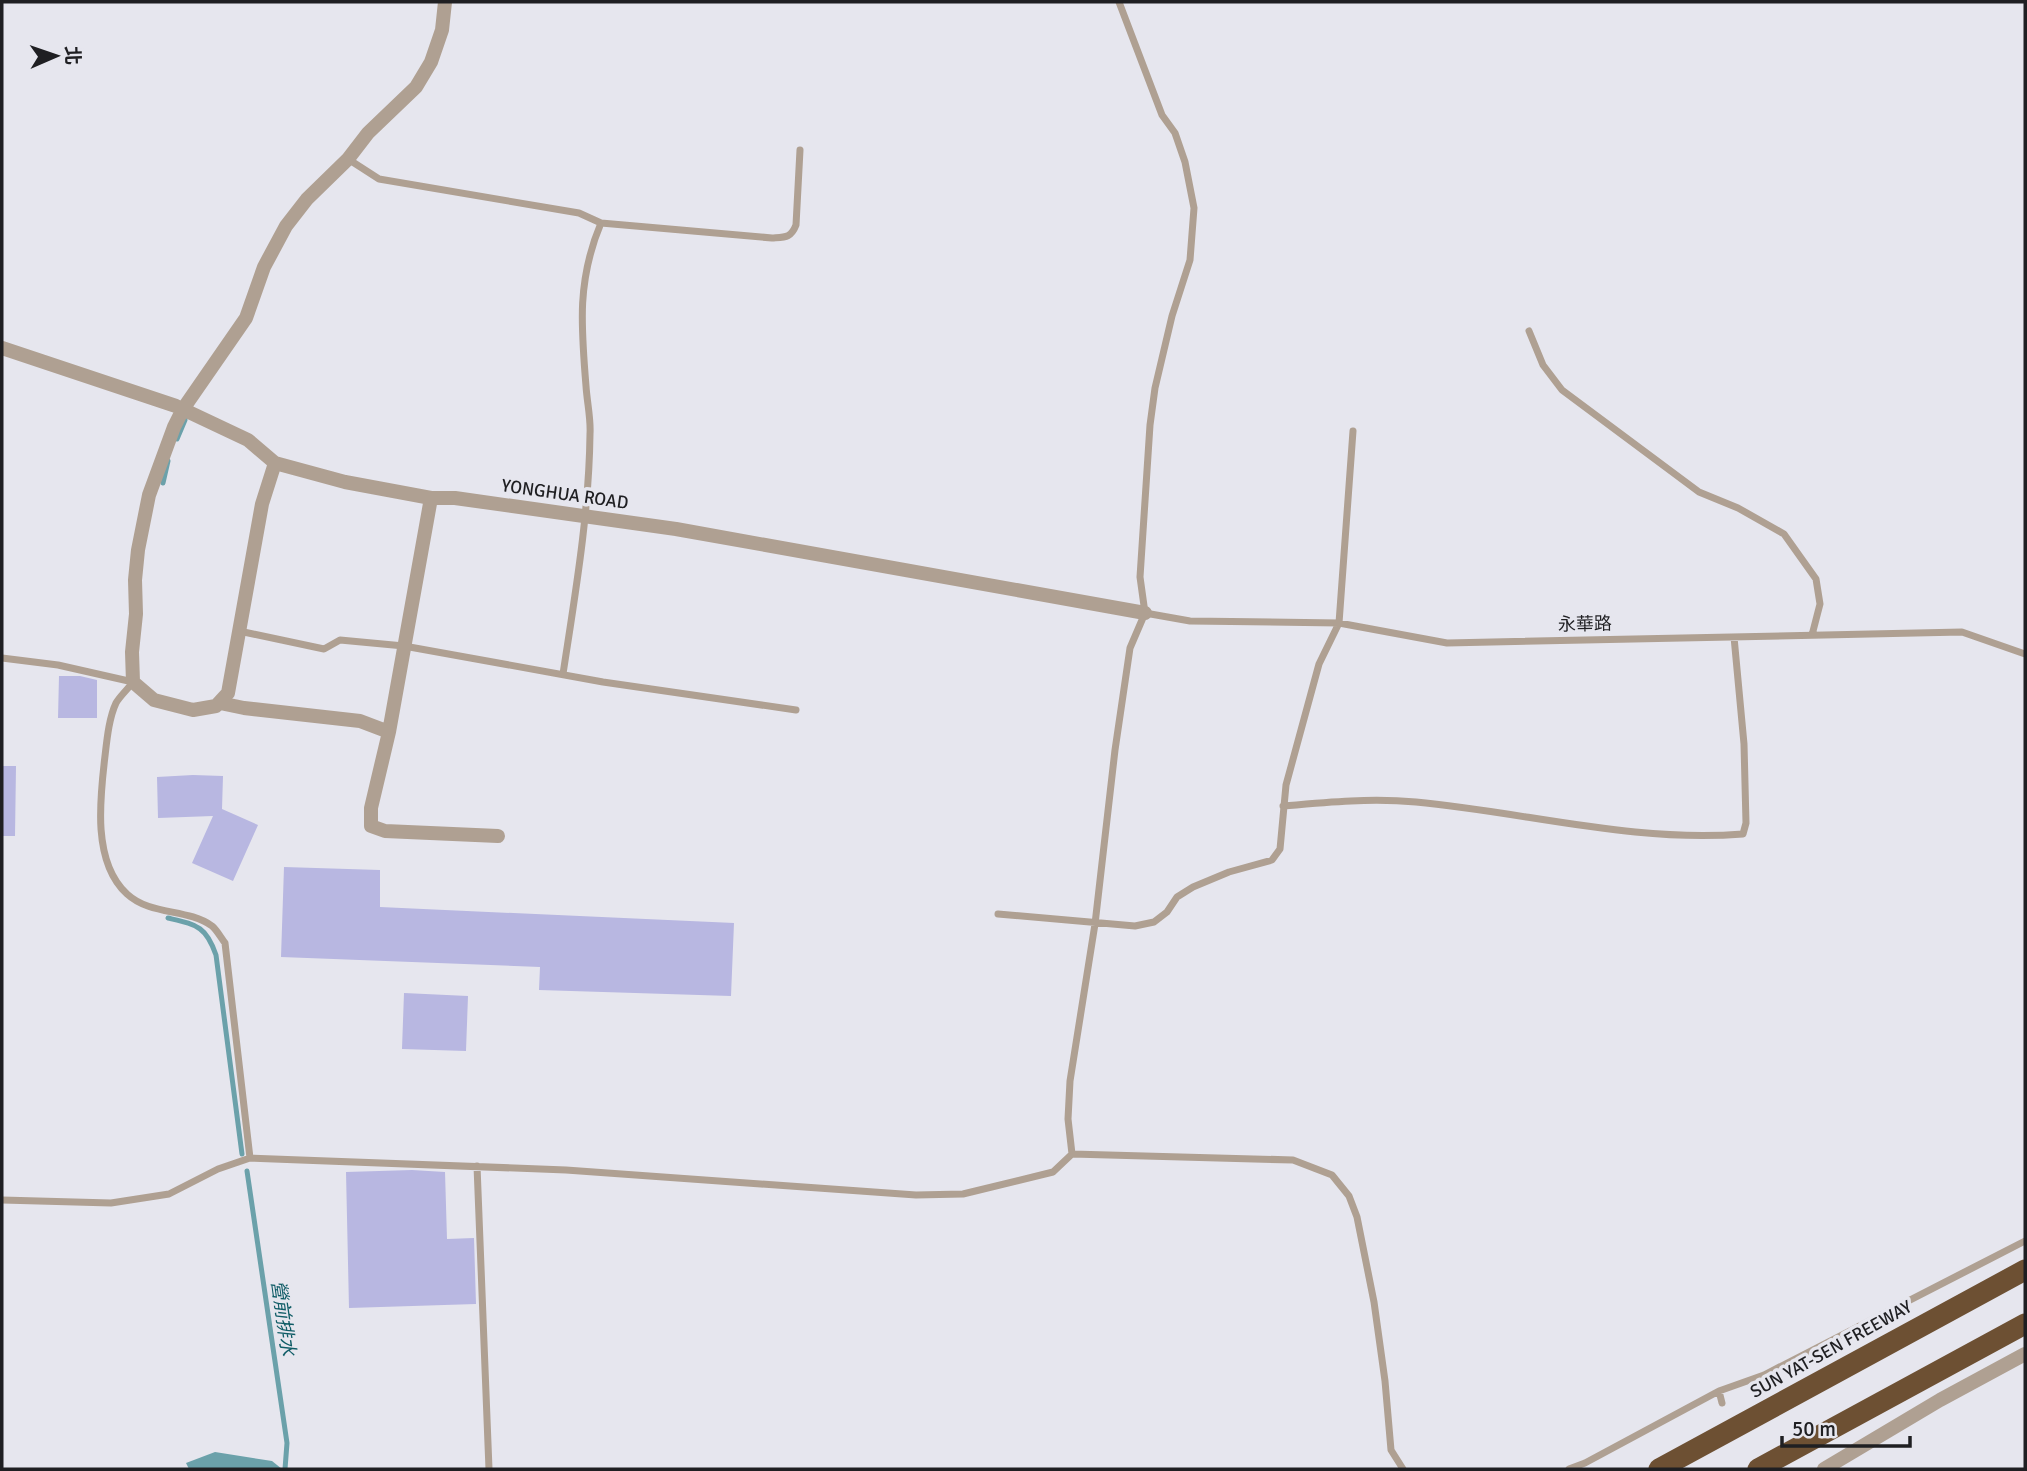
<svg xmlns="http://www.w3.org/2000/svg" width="2027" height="1471" viewBox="0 0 2027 1471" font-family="Signika,'Noto Sans TC',sans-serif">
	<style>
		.water { fill: #6ba1aa }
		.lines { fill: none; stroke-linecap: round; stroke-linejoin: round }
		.stream { stroke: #6ba1aa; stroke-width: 5 }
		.building { fill: #b8b7e1 }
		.lane { stroke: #afa092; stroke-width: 7 }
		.street { stroke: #afa092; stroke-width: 14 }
		.highway { stroke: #6d5033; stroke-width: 21 }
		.labels { text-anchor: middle; stroke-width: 7; stroke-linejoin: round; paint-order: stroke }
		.street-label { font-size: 18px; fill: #1f1f22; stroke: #e6e6ee }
		.water-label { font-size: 19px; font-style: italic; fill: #0f5c66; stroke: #e6e6ee }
	</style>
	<rect width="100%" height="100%" fill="#e6e6ee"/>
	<path class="water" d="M 215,1452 L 272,1461 L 282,1469 L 189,1469 L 186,1463 Z"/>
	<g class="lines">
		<path class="stream" d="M 177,439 L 185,420
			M 163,483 L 168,461
			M 168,918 C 197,925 206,926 216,955 L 242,1154
			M 247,1171 L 287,1443 L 285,1469"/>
	</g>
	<path class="building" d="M 59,676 L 80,676 L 97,680 L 97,718 L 58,718 Z
		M 2,766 L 16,766 L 15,836 L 2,836 Z
		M 193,775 L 223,776 L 222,809 L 258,825 L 233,881 L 192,863 L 213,816 L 158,818 L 157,777 Z
		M 284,867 L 380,870 L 380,907 L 734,923 L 731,996 L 539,990 L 540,967 L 281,957 Z
		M 404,993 L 468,996 L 466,1051 L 402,1049 Z
		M 412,1170 L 445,1172 L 447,1239 L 474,1238 L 476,1304 L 349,1308 L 346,1172 Z"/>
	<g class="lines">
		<path class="lane" d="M 348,159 L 379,179 L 579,213 L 601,223 L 772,238 C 785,237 791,238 796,225 L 800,150
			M 1529,331 L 1543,365 L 1562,390 L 1699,492 L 1738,508 L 1784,534 L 1816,579 L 1820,604 L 1812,635
			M 1145,613 L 1190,621 L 1339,623 L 1447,643 L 1962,632 L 2025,654
			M 239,631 L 324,649 L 340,640 L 404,646 L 603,682 L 796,710
			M 2,658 L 58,665 L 133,682 C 128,689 120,696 116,703 C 109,718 107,739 105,756 C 100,798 92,862 127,894 C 151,916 187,908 212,926 C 217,930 221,938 225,943 L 250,1158
			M 563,674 C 575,595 589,515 590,434 C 591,419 587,402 586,386 C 581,326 577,280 601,223
			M 1283,806 C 1328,802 1371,798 1416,802 C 1525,812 1633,843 1743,834 L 1746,823 L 1744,744 L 1734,637
			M 998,914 L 1135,926 L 1154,922 L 1167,912 L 1177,897 L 1193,887 L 1229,872 L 1272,860 L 1280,849 L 1286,785 L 1319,664 L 1339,623 L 1353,431
			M 1072,1154 L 1068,1119 L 1070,1081 L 1095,924 L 1115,750 L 1130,648 L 1145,613 L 1140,577 L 1150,425 L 1155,388 L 1172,316 L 1190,260 L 1194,208 L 1185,162 L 1175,133 L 1162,115 L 1119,2
			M 477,1166 L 489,1469
			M 2,1200 L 111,1203 L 169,1194 L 218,1169 L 250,1158 L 566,1170 L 916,1195 L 963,1194 L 1053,1172 L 1072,1154 L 1293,1160 L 1332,1175 L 1349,1196 L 1357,1217 L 1374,1302 L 1385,1381 L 1391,1450 L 1403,1469
			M 1719,1391 L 1764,1375 L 2025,1241
			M 1569,1469 L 1585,1463 L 1719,1391 L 1722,1403"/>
		<path class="street" d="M 2,348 L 176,406 L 248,440 L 275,463 L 345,482 L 431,498 L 455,498 L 676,529 L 1145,613
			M 275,463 L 262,504 L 228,693 L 216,706 L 193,710 L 154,700 L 133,682 L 132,652 L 136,614 L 135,580 L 138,550 L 149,495 L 174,427 L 183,409 L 246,318 L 264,267 L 286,226 L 307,199 L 348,159 L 368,133 L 416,87 L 431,62 L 442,30 L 445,2
			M 431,498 L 389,732 L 371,808 L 371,826 L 385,831 L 498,836
			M 220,703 L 244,708 L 360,721 L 389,732
			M 1824,1469 L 1940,1400 L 2025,1354"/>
		<path class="highway" d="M 1659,1469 L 2025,1270
			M 1758,1469 L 2025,1324"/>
	</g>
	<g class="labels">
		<g class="street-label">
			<text transform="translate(565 494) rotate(8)" y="6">YONGHUA ROAD</text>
			<text transform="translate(1585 624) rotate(-1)" y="6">永華路</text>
			<text transform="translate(1831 1349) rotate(-29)" y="6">SUN YAT-SEN FREEWAY</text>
		</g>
		<g class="water-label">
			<text transform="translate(284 1318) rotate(82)" y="7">營前排水</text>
		</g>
	</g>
	<rect width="2027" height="1471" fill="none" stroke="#1f1f22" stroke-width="7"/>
	<g transform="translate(56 56) rotate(88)" stroke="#e6e6ee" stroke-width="5" paint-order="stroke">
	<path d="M0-5L12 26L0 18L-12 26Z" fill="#1f1f22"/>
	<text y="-10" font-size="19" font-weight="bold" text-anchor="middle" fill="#1f1f22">北</text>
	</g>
	<path d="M1782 1436v10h128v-10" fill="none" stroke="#1f1f22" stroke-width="3.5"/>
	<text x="1792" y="1436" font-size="21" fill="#1f1f22" stroke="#e6e6ee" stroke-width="5" paint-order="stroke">50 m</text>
</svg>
